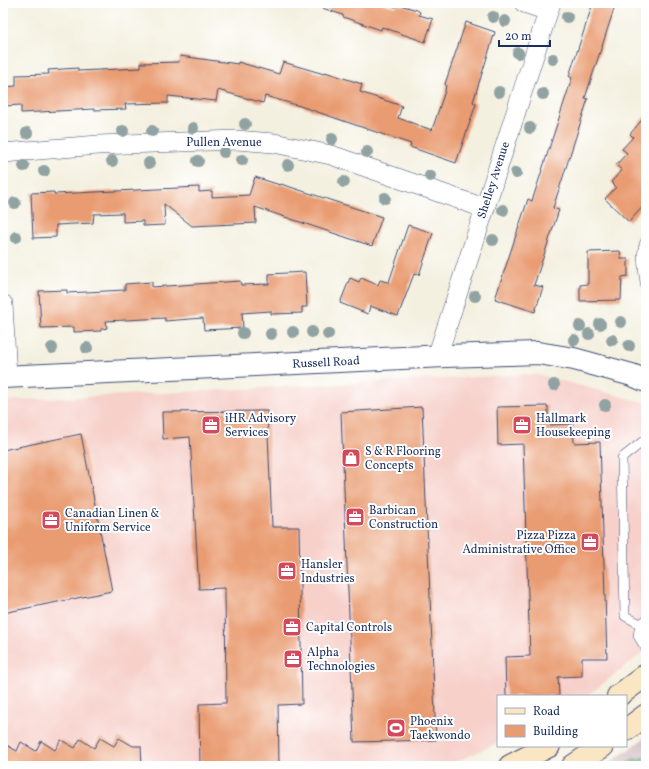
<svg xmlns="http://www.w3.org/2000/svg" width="649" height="769" viewBox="0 0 649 769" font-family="Vollkorn,serif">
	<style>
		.built { fill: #f7d0ca }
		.industrial { fill: #d2bec2 }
		.forest { fill: #74bc81; stroke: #487670 }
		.building { fill: #e99b71 }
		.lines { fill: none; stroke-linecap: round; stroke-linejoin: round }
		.service-casing { stroke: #3c4c72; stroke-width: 10 }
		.minor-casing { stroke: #3c4c72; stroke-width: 20 }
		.tertiary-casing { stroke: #3c4c72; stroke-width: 24 }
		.secondary-casing { stroke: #3c4c72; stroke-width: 24 }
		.service { stroke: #fff; stroke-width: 9 }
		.minor { stroke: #fff; stroke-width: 19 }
		.tertiary { stroke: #fff; stroke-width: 22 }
		.secondary { stroke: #fbe6c4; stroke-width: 22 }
		.tree { fill: #90a2a2 }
		.labels { text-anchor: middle; stroke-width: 4; stroke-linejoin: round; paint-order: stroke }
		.street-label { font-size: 12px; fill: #1b2f5e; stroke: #fff }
		.poi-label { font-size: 12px; fill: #1b2f5e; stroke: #fff; text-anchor: start }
	</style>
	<rect width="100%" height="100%" fill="#fff"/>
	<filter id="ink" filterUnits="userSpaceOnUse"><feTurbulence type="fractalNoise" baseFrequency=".025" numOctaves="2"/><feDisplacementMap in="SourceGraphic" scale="8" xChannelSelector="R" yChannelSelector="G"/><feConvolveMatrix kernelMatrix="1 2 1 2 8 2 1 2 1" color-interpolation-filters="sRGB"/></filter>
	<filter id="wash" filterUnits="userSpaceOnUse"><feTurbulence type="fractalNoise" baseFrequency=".012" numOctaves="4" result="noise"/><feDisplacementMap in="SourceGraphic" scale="16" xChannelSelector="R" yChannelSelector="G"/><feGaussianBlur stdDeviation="0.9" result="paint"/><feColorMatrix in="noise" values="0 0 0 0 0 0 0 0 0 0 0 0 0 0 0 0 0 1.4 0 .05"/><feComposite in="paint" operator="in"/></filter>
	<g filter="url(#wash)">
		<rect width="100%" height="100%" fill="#f4f0e0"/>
		<path class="built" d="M 536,374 L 646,403 L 646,650 L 587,696 L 498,696 L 498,743 L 453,763 L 442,766 L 3,766 L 3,401 Z"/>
		<path class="industrial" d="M 646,737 L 646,766 L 605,766 Z"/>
		<path class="forest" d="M 646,757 L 646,766 L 624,766 L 631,760 Z"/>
		<g id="blocks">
			<path class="building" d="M 317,3 L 382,3 L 396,7 L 397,4 L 417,10 L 420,12 L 419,15 L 433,19 L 425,42 L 382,27 L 381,30 L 343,17 L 343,15 L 316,6 Z
				M 593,3 L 616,3 L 585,98 L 588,99 L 553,208 L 559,210 L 534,285 L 543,287 L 535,312 L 495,299 L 528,199 L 532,201 L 572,78 L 569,76 Z
				M 466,22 L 495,32 L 473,102 L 476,104 L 456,163 L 410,147 L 411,144 L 300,106 L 265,96 L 263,103 L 218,90 L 216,101 L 168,96 L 168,103 L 125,104 L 126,109 L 94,110 L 94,109 L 21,113 L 21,105 L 4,106 L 4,87 L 16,86 L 16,75 L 49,74 L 48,70 L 78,68 L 78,71 L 141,68 L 141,63 L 179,62 L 180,56 L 238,64 L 238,62 L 279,74 L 283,62 L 324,74 L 325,72 L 362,84 L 360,92 L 402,106 L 398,118 L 432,130 L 445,91 L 446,85 L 445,84 Z
				M 646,115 L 646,203 L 629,222 L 605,199 L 616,187 L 611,182 L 622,170 L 616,165 L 627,153 L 622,149 L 633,137 L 630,134 Z
				M 255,177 L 280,185 L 281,184 L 382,217 L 372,246 L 255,207 L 256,223 L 192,226 L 164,204 L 165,225 L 143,226 L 143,221 L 123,222 L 123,213 L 94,214 L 93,223 L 56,225 L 56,237 L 33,238 L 31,193 L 54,192 L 54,194 L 199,187 L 199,192 L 212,191 L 212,197 L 249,195 Z
				M 408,225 L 433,233 L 419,275 L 414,274 L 398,316 L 370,306 L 368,314 L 340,303 L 350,278 L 359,282 L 361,278 L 378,285 L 380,280 L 387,282 L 389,282 Z
				M 620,251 L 621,259 L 628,259 L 628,276 L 622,277 L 621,300 L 580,301 L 580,285 L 588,284 L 588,252 Z
				M 305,272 L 307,307 L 302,307 L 302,313 L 271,314 L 271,311 L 242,313 L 243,328 L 204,330 L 203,318 L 165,321 L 165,318 L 106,321 L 107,328 L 101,329 L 101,331 L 74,332 L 74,327 L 41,328 L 39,291 L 67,290 L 67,293 L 125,290 L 125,284 L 152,282 L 152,287 L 240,281 L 241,285 L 269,284 L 269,274 Z
				M 548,406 L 548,425 L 573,424 L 574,443 L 600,442 L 607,658 L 582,658 L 582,676 L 558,677 L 559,696 L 506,696 L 505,657 L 530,656 L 523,444 L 498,445 L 497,407 Z
				M 422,407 L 436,740 L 354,742 L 341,412 Z
				M 267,411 L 272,527 L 299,527 L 302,704 L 278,705 L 279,766 L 200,766 L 199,704 L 226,703 L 225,588 L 199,589 L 190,437 L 163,439 L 162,412 Z
				M 81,434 L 112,591 L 3,613 L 3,450 Z
				M 100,738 L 114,746 L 119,738 L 133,746 L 141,746 L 142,766 L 3,766 L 3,743 L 17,751 L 21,742 L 36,751 L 41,741 L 55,750 L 61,740 L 75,748 L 80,739 L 94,748 Z"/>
		</g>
	</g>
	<g filter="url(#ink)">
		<use href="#blocks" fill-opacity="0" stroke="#3c4c72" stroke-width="1"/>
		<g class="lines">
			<g class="service-casing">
				<path id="service" d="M 646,240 C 639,252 644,275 646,288
					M 646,439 L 622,458 L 625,616 L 640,624 L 646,620
					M 640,624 L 638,636 L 646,649"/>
			</g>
			<g class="minor-casing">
				<path id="minor" d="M 524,3 L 548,11
					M 3,153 L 98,145 L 237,140 L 274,143 L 331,155 L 484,208
					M 3,304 L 7,377
					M 437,357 L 551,3"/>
			</g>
			<g class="tertiary-casing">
				<path id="tertiary" d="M 3,377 L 445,356 L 538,353 L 574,359 L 632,375 L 646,381"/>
			</g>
			<g class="secondary-casing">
				<path id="secondary" d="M 618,696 L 646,675
					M 626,730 L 646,715
					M 510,766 L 549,746
					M 573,766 L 603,746"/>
			</g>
			<use href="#service" class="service"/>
			<use href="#minor" class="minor"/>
			<use href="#tertiary" class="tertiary"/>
			<use href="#secondary" class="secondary"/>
		</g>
		<g class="tree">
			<circle cx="493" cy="17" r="6"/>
			<circle cx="567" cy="17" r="6"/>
			<circle cx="505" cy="21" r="6"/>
			<circle cx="518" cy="53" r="6"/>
			<circle cx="553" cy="59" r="6"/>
			<circle cx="499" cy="92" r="6"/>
			<circle cx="543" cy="94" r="6"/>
			<circle cx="245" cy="124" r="6"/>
			<circle cx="193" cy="128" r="6"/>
			<circle cx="530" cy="128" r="6"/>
			<circle cx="123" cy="131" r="6"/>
			<circle cx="152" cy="131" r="6"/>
			<circle cx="27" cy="133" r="6"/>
			<circle cx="332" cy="139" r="6"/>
			<circle cx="224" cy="152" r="6"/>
			<circle cx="367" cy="152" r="6"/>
			<circle cx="242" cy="160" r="6"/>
			<circle cx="112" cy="161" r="6"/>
			<circle cx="198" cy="161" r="6"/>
			<circle cx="149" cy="163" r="6"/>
			<circle cx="288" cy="165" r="6"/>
			<circle cx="24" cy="166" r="6"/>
			<circle cx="44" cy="171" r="6"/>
			<circle cx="516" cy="173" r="6"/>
			<circle cx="430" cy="176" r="6"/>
			<circle cx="344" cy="182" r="6"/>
			<circle cx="385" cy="198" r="6"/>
			<circle cx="15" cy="203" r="6"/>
			<circle cx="503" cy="210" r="6"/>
			<circle cx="16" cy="237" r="6"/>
			<circle cx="493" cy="240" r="6"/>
			<circle cx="475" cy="296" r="6"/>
			<circle cx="621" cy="322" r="6"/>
			<circle cx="600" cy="324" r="6"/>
			<circle cx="580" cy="326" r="6"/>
			<circle cx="293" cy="332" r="6"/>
			<circle cx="312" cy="332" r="6"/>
			<circle cx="243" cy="333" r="6"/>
			<circle cx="271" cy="334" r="6"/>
			<circle cx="328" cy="334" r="6"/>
			<circle cx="589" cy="334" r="6"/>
			<circle cx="574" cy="340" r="6"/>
			<circle cx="612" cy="340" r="6"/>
			<circle cx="629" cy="346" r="6"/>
			<circle cx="52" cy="348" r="6"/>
			<circle cx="87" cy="348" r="6"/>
			<circle cx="554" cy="385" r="6"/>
			<circle cx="605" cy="405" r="6"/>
		</g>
	</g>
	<defs>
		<g id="office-square" transform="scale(1)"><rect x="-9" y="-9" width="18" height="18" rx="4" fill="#d1495b" stroke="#fff"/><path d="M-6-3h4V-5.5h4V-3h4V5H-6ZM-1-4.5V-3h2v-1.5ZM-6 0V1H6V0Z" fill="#fff"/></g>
		<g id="shop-square" transform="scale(1)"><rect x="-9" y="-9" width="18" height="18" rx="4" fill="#d1495b" stroke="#fff"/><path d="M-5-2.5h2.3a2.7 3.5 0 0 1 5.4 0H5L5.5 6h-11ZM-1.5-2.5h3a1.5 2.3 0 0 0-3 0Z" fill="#fff"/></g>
		<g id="stadium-square" transform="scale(1)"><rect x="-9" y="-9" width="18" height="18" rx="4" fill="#d1495b" stroke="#fff"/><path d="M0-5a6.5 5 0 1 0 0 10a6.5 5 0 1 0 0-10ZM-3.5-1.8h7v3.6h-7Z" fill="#fff"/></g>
	</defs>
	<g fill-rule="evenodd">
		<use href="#office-square" x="211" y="425"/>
		<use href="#office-square" x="522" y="425"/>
		<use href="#shop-square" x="351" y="458"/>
		<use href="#office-square" x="355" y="517"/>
		<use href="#office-square" x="51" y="520"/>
		<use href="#office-square" x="590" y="542"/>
		<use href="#office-square" x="287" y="571"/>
		<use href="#office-square" x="292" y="627"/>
		<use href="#office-square" x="293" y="659"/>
		<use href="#stadium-square" x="396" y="728"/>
	</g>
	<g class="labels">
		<g class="street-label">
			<text x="224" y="146">Pullen Avenue</text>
			<text transform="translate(493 180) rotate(-72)" y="4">Shelley Avenue</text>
			<text transform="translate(326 362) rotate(-3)" y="4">Russell Road</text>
		</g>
		<g class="poi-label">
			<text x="225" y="422">iHR Advisory<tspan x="225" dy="14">Services</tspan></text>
			<text x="536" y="422">Hallmark<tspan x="536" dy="14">Housekeeping</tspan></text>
			<text x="365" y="455">S &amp; R Flooring<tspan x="365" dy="14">Concepts</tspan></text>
			<text x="369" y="514">Barbican<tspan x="369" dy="14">Construction</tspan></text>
			<text x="65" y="517">Canadian Linen &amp;<tspan x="65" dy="14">Uniform Service</tspan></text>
			<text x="576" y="539" text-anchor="end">Pizza Pizza<tspan x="576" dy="14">Administrative Office</tspan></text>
			<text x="301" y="568">Hansler<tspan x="301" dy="14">Industries</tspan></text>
			<text x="306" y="631">Capital Controls</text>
			<text x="307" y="656">Alpha<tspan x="307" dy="14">Technologies</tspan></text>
			<text x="410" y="725">Phoenix<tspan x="410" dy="14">Taekwondo</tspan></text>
		</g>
	</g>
	<rect width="649" height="769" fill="none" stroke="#fff" stroke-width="16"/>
	<rect x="497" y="695" width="130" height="52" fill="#ffffff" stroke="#a4acbf"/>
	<rect x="505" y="708" width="20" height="6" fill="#fbe6c4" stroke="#a4acbf"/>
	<text x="533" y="715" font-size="12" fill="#1b2f5e">Road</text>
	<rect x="505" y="725" width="20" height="12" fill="#e99b71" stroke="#a4acbf"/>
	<text x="533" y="735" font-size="12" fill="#1b2f5e">Building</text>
	<path d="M499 40v6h51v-6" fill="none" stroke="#1b2f5e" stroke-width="2"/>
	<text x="505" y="40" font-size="12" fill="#1b2f5e" stroke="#ffffff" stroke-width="3" paint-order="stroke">20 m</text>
</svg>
